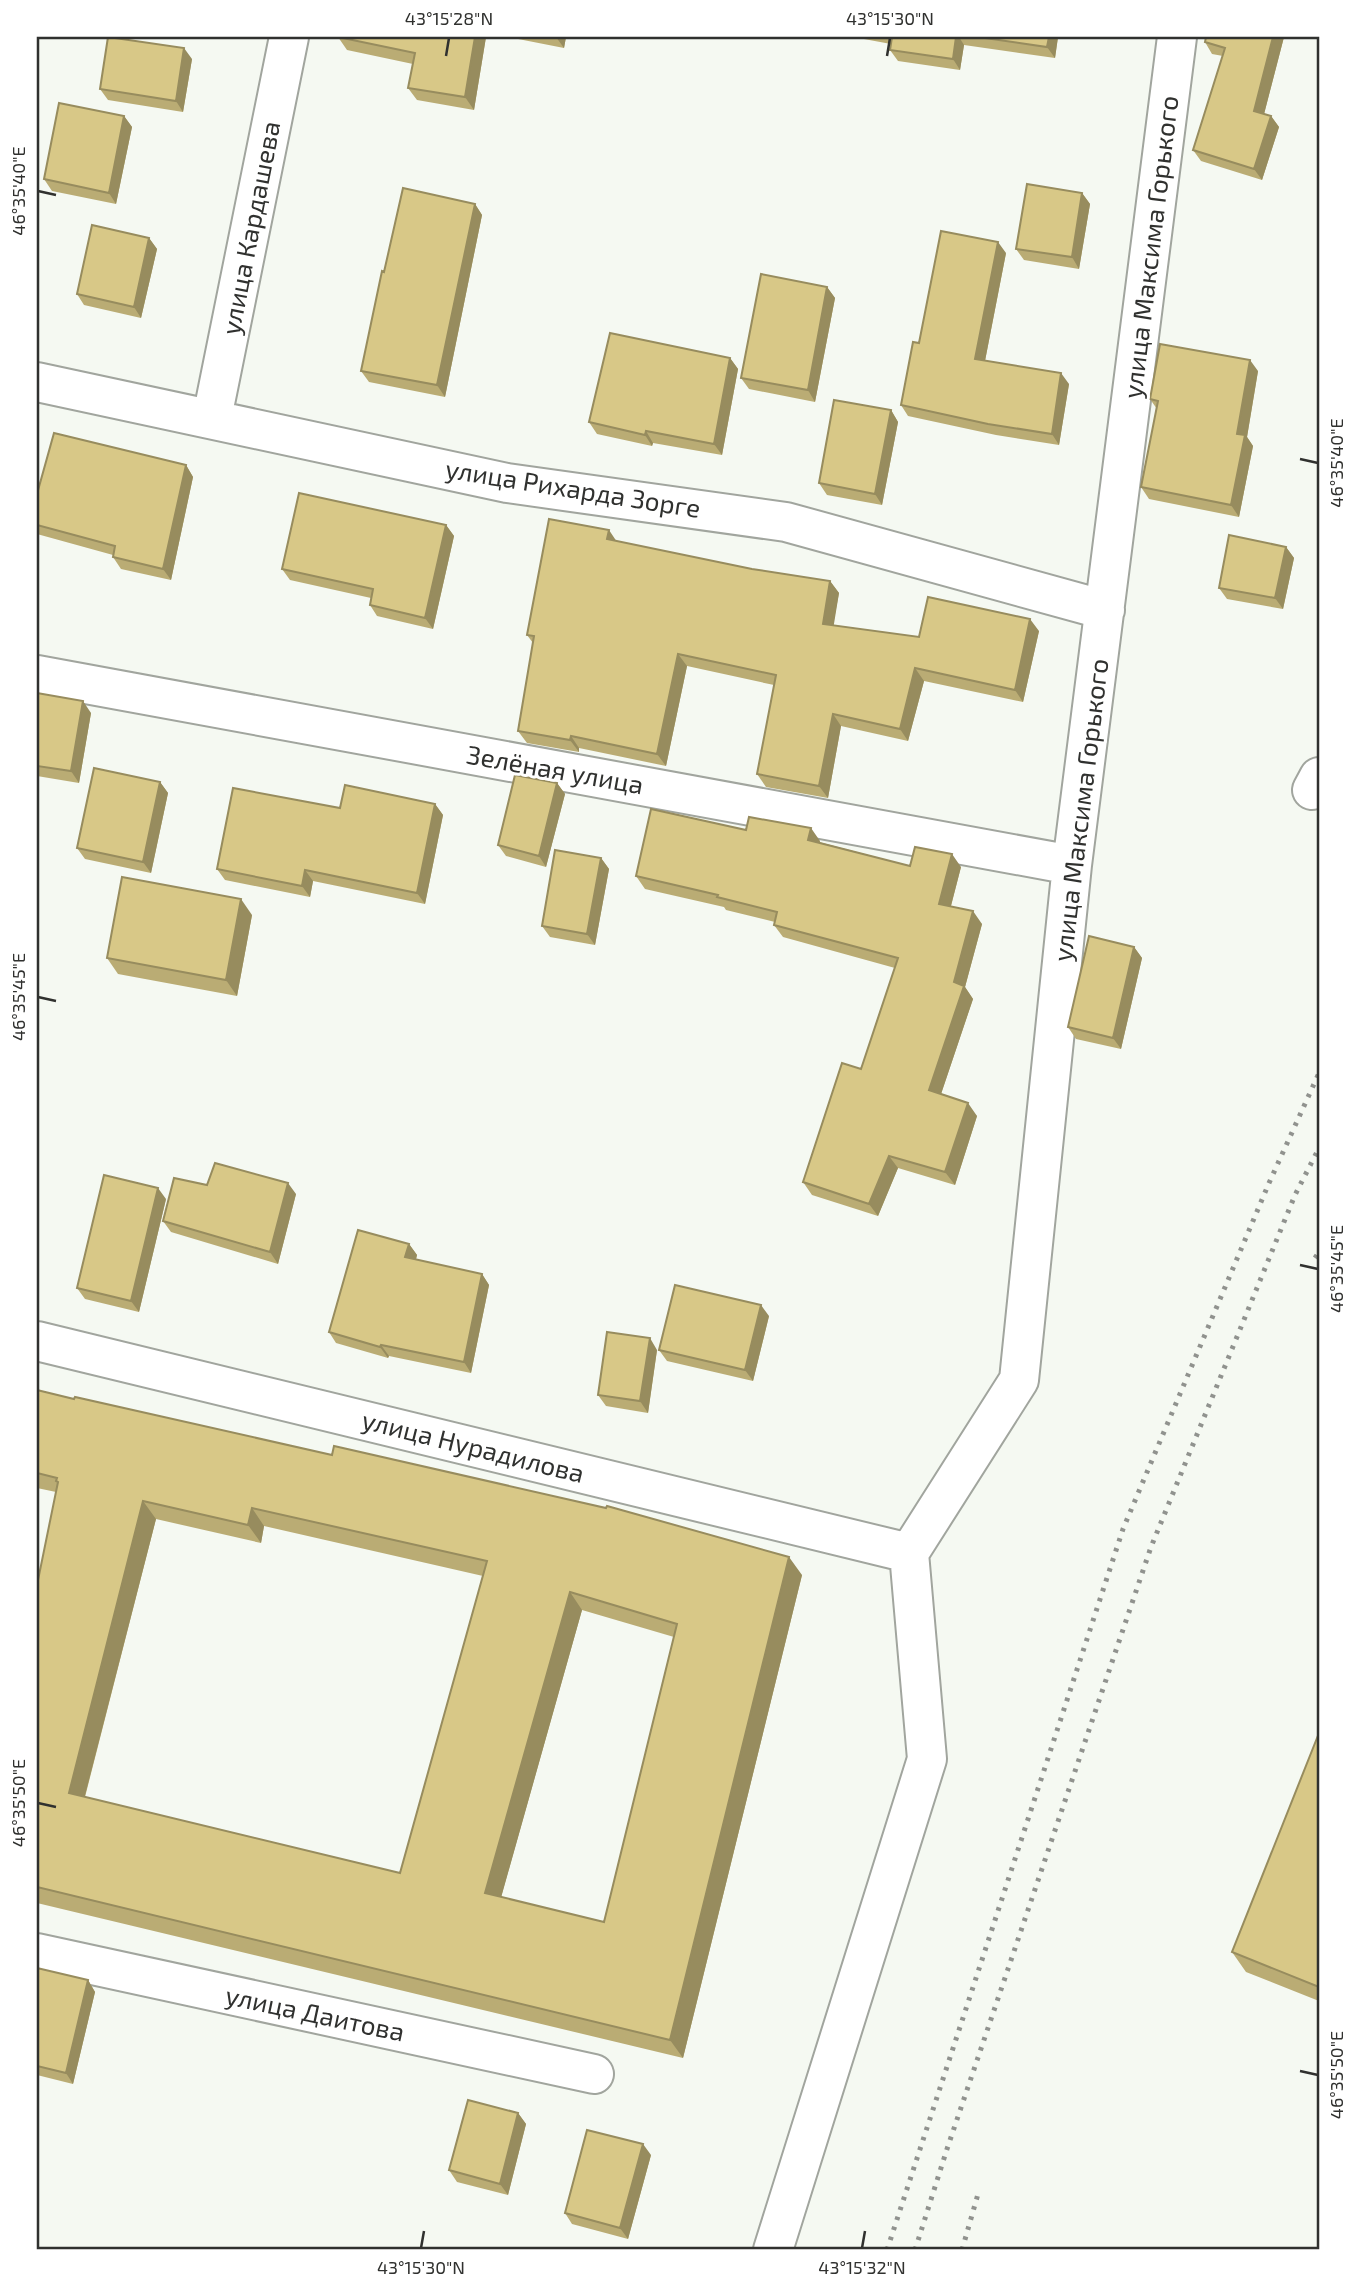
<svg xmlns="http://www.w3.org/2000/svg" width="1356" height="2287" viewBox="0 0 1356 2287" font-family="'Exo 2',sans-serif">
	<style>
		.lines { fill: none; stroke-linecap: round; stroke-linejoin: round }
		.street-casing { stroke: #a1a59e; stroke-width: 42 }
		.street { stroke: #fff; stroke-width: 38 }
		.rail { stroke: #90928e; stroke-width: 5; stroke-dasharray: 3.5 7; stroke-linecap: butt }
		.wall { fill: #baac74; fill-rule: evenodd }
		.shaded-wall { fill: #978c5e }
		.building { fill: #d8c887; stroke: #978c5e; stroke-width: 2; fill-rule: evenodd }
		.ticks { fill: none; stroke: #30312f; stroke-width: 2.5 }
		.labels { text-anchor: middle; stroke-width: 6; stroke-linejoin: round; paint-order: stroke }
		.street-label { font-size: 26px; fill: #30312f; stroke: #fff }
		.neatline { fill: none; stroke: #30312f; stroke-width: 2.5 }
		.ticks-label { font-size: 18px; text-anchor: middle; fill: #30312f }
	</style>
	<rect width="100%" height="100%" fill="#f5f9f2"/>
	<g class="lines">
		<g class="street-casing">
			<path id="street" d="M 37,382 L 507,483 L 786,522 L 1105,610
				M 212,418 L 289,37
				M 37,675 L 1072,865
				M 1312,790 L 1319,777
				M 37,1341 L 909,1553
				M 909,1553 L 1019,1380 L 1072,865 L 1177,37
				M 37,1953 L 594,2074
				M 773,2250 L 927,1759 L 909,1553"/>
		</g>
		<use href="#street" class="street"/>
		<path class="rail" d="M 1315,1258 L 1319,1252
			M 887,2250 L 1123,1529 L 1269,1183 L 1319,1073
			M 915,2250 L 947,2149 L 1151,1547 L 1295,1195 L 1319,1148
			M 962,2250 L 978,2194"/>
	</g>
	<path class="wall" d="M 338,37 L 486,37 L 474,110 L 417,100 L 408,88 L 413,64 L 347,50 Z
		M 508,37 L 566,37 L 564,48 Z
		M 853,37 L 1058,37 L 1055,58 L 964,45 L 960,70 L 898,61 L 890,50 L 891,44 Z
		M 1206,37 L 1284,37 L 1264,114 L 1271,116 L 1279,127 L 1262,180 L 1201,161 L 1193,150 L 1223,56 L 1212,54 L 1205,42 Z
		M 192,59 L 183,112 L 108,100 L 100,89 Z
		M 124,116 L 132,127 L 116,204 L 52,191 L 44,179 Z
		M 1082,193 L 1090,204 L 1079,269 L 1024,260 L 1016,249 Z
		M 475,204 L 482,215 L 445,397 L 369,382 L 361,371 Z
		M 149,238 L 157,249 L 141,318 L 84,305 L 77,294 Z
		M 1006,253 L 985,361 L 1069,384 L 1059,445 L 996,435 L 908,416 L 901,405 L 919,343 Z
		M 827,287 L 835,298 L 815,402 L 749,389 L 741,378 Z
		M 730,358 L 738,369 L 722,455 L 653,443 L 652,446 L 597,434 L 589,422 Z
		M 1258,371 L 1247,437 L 1253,446 L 1239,517 L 1149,499 L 1141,487 L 1157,409 L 1150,399 Z
		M 891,410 L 898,422 L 882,505 L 827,495 L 819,483 Z
		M 186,465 L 193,477 L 171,580 L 121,569 L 113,557 L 113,555 L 37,534 L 37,494 Z
		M 446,525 L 454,536 L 433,629 L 377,616 L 370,605 L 371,598 L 290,580 L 282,569 Z
		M 616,541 L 752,569 L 830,581 L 839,593 L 833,625 L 919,637 L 1039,631 L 1023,702 L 924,681 L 908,741 L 841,726 L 828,798 L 766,787 L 757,774 L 774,685 L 687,666 L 666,766 L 579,748 L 579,752 L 527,743 L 518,731 L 533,643 L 527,635 Z
		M 1286,547 L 1294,558 L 1283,609 L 1227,599 L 1219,588 Z
		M 37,693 L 91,713 L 79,783 L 37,776 Z
		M 160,782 L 168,793 L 151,873 L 85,859 L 77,848 Z
		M 557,783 L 565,794 L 546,867 L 506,856 L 498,845 Z
		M 435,804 L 443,815 L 425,904 L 313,881 L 310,897 L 225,880 L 217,869 Z
		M 746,830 L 820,841 L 819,842 L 910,866 L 961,867 L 951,906 L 982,924 L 965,987 L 973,999 L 941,1094 L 977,1116 L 955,1185 L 898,1168 L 878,1216 L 812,1195 L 803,1182 L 861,1069 L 895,968 L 783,937 L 774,925 L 775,922 L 726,910 L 724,907 L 645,889 L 636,876 Z
		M 601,858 L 609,869 L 595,945 L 550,937 L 542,926 Z
		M 252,915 L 237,996 L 118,974 L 107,958 Z
		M 1134,947 L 1142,958 L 1121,1049 L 1076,1039 L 1068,1027 Z
		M 207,1185 L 296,1194 L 278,1264 L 171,1232 L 163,1221 Z
		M 166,1199 L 139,1312 L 85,1299 L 77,1288 Z
		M 409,1244 L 417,1255 L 416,1260 L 482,1274 L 489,1285 L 471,1373 L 389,1356 L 388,1358 L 336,1343 L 329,1332 Z
		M 769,1316 L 753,1381 L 667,1361 L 659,1350 Z
		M 657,1350 L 648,1413 L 606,1406 L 598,1395 Z
		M 37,1390 L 802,1575 L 683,2058 L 37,1903 L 37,1585 L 56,1492 L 37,1488 ZM 156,1519 L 261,1543 L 264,1526 L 483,1576 L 400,1873 L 85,1797 ZM 582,1610 L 674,1637 L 604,1922 L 501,1897 Z
		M 1319,1733 L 1319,2001 L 1246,1972 L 1232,1952 Z
		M 37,1968 L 88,1980 L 95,1992 L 73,2084 L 37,2075 Z
		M 518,2113 L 526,2124 L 508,2195 L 457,2182 L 449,2170 Z
		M 651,2155 L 628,2239 L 572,2224 L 565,2213 Z"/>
	<path class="shaded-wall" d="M 475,37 L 486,37 L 474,110 L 465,97 Z
		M 556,37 L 566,37 L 564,48 Z
		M 956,37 L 959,37 L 964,45 L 960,70 L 953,59 Z
		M 1049,37 L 1058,37 L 1055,58 L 1047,47 Z
		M 1273,37 L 1284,37 L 1262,122 L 1254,111 Z
		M 184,48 L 192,59 L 183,112 L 176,101 Z
		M 124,116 L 132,127 L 116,204 L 109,193 Z
		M 1271,116 L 1279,127 L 1262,180 L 1254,169 Z
		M 1082,193 L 1090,204 L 1079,269 L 1072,257 Z
		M 475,204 L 482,215 L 445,397 L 437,385 Z
		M 149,238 L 157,249 L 141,318 L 134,307 Z
		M 998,242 L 1006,253 L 983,371 L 975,359 Z
		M 827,287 L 835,298 L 815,402 L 808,390 Z
		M 730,358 L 738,369 L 722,455 L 714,444 Z
		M 1250,360 L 1258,371 L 1247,437 L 1253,446 L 1239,517 L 1231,505 L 1237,434 Z
		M 1061,373 L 1069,384 L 1059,445 L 1052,434 Z
		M 891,410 L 898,422 L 882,505 L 875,494 Z
		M 646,431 L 653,443 L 652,446 L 645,435 Z
		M 186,465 L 193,477 L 171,580 L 163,569 Z
		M 446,525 L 454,536 L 433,629 L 425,618 Z
		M 609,530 L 617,542 L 607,539 Z
		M 1286,547 L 1294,558 L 1283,609 L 1275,598 Z
		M 830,581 L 839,593 L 832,636 L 823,624 Z
		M 1030,619 L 1039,631 L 1023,702 L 1015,690 Z
		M 678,654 L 687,666 L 666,766 L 657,754 Z
		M 915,668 L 924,681 L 908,741 L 900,729 Z
		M 83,701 L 91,713 L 79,783 L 71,771 Z
		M 833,714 L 841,726 L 828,798 L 819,786 Z
		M 571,736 L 579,748 L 579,752 L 570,740 Z
		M 160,782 L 168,793 L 151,873 L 143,862 Z
		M 557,783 L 565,794 L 546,867 L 539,856 Z
		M 435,804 L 443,815 L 425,904 L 417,893 Z
		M 811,828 L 820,841 L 818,852 L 808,840 Z
		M 952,854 L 961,867 L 948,917 L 939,904 Z
		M 601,858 L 609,869 L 595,945 L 587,934 Z
		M 305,870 L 313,881 L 310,897 L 302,886 Z
		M 241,899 L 252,915 L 237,996 L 226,980 Z
		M 973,911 L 982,924 L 965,987 L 973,999 L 938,1103 L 929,1090 L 954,982 Z
		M 1134,947 L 1142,958 L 1121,1049 L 1113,1038 Z
		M 968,1103 L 977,1116 L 955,1185 L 945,1172 Z
		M 889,1156 L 898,1168 L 878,1216 L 869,1204 Z
		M 288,1183 L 296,1194 L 278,1264 L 270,1252 Z
		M 158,1188 L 166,1199 L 139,1312 L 131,1301 Z
		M 409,1244 L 417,1255 L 413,1269 L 405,1257 Z
		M 482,1274 L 489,1285 L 471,1373 L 464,1362 Z
		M 761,1305 L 769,1316 L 753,1381 L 745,1370 Z
		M 650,1338 L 657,1350 L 648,1413 L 640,1401 Z
		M 381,1345 L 389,1356 L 388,1358 L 380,1347 Z
		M 143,1501 L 156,1519 L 81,1811 L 69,1793 Z
		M 252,1508 L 264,1526 L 261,1543 L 248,1525 Z
		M 789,1557 L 802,1575 L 683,2058 L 670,2040 Z
		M 570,1592 L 582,1610 L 497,1912 L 485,1893 Z
		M 88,1980 L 95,1992 L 73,2084 L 66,2073 Z
		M 518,2113 L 526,2124 L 508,2195 L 500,2184 Z
		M 643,2144 L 651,2155 L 628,2239 L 620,2228 Z"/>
	<path class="building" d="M 108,37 L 184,48 L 176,101 L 100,89 Z
		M 338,37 L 475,37 L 465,97 L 408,88 L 415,53 Z
		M 892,37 L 956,37 L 953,59 L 890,50 Z
		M 978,37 L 1049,37 L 1047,47 Z
		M 1206,37 L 1273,37 L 1254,111 L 1271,116 L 1254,169 L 1193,150 L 1225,48 L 1205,42 Z
		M 59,103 L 124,116 L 109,193 L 44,179 Z
		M 1027,184 L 1082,193 L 1072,257 L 1016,249 Z
		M 403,188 L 475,204 L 437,385 L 361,371 L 382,271 L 384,272 Z
		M 92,225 L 149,238 L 134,307 L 77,294 Z
		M 941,231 L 998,242 L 975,359 L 1061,373 L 1052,434 L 988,424 L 901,405 L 913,342 L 919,343 Z
		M 761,274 L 827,287 L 808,390 L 741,378 Z
		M 610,333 L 730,358 L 714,444 L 646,431 L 645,435 L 589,422 Z
		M 1160,344 L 1250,360 L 1237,434 L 1245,435 L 1231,505 L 1141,487 L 1158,401 L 1150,399 Z
		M 834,400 L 891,410 L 875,494 L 819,483 Z
		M 54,433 L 186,465 L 163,569 L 113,557 L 115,546 L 37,525 L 37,494 Z
		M 299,493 L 446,525 L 425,618 L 370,605 L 373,589 L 282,569 Z
		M 549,519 L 609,530 L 607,539 L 752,569 L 830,581 L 823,624 L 919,637 L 928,597 L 1030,619 L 1015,690 L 915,668 L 900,729 L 833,714 L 819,786 L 757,774 L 776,675 L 678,654 L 657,754 L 571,736 L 570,740 L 518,731 L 534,636 L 527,635 Z
		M 1229,535 L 1286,547 L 1275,598 L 1219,588 Z
		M 37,693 L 83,701 L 71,771 L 37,766 Z
		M 94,768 L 160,782 L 143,862 L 77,848 Z
		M 515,775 L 557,783 L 539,856 L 498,845 Z
		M 345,785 L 435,804 L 417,893 L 305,870 L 302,886 L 217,869 L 233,788 L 340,808 Z
		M 651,809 L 746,830 L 749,817 L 811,828 L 808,840 L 910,866 L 915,847 L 952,854 L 939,904 L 973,911 L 954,982 L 964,986 L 929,1090 L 968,1103 L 945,1172 L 889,1156 L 869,1204 L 803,1182 L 842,1063 L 861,1069 L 898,958 L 774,925 L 777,912 L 717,897 L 718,895 L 636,876 Z
		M 555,850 L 601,858 L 587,934 L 542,926 Z
		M 122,877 L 241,899 L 226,980 L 107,958 Z
		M 1089,936 L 1134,947 L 1113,1038 L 1068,1027 Z
		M 215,1163 L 288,1183 L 270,1252 L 163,1221 L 174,1178 L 207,1185 Z
		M 104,1175 L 158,1188 L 131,1301 L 77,1288 Z
		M 358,1230 L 409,1244 L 405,1257 L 482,1274 L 464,1362 L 381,1345 L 380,1347 L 329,1332 Z
		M 675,1285 L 761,1305 L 745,1370 L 659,1350 Z
		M 607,1332 L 650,1338 L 640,1401 L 598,1395 Z
		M 37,1390 L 74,1399 L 75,1397 L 332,1455 L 334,1446 L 606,1508 L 607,1506 L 789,1557 L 670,2040 L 37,1887 L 37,1585 L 58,1482 L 56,1481 L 57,1478 L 37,1473 ZM 143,1501 L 248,1525 L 252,1508 L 487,1561 L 400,1873 L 69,1793 ZM 570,1592 L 677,1624 L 604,1922 L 485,1893 Z
		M 1319,1733 L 1319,1987 L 1232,1952 Z
		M 37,1968 L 88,1980 L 66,2073 L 37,2066 Z
		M 468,2100 L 518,2113 L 500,2184 L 449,2170 Z
		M 587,2130 L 643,2144 L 620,2228 L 565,2213 Z"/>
	<path class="ticks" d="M 446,56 L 449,38M 887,56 L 890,38M 38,191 L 56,195M 1300,459 L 1318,463M 38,997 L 56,1001M 1300,1265 L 1318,1269M 38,1803 L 56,1807M 1300,2071 L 1318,2075M 421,2248 L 424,2231M 862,2248 L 865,2231"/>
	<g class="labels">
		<g class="street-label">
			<text transform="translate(251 228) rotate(-79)" y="9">улица Кардашева</text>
			<text transform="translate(1151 247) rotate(-83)" y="9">улица Максима Горького</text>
			<text transform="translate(573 489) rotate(9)" y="9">улица Рихарда Зорге</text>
			<text transform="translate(555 770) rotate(10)" y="9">Зелёная улица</text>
			<text transform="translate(1081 810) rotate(-83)" y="9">улица Максима Горького</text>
			<text transform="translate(473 1447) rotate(14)" y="9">улица Нурадилова</text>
			<text transform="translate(315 2014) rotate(12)" y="9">улица Даитова</text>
		</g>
	</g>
	<rect width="1356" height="2287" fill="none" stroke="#ffffff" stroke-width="77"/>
	<rect x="38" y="38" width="1280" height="2210" class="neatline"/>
	<g class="ticks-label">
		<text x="449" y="25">43°15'28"N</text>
		<text x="890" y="25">43°15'30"N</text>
		<text transform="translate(19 191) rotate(-90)" y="6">46°35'40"E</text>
		<text transform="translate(1337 463) rotate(-90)" y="6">46°35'40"E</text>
		<text transform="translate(19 997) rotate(-90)" y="6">46°35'45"E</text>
		<text transform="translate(1337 1269) rotate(-90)" y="6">46°35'45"E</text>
		<text transform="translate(19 1803) rotate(-90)" y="6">46°35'50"E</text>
		<text transform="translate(1337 2075) rotate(-90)" y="6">46°35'50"E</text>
		<text x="421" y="2274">43°15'30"N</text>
		<text x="862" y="2274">43°15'32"N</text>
	</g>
</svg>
